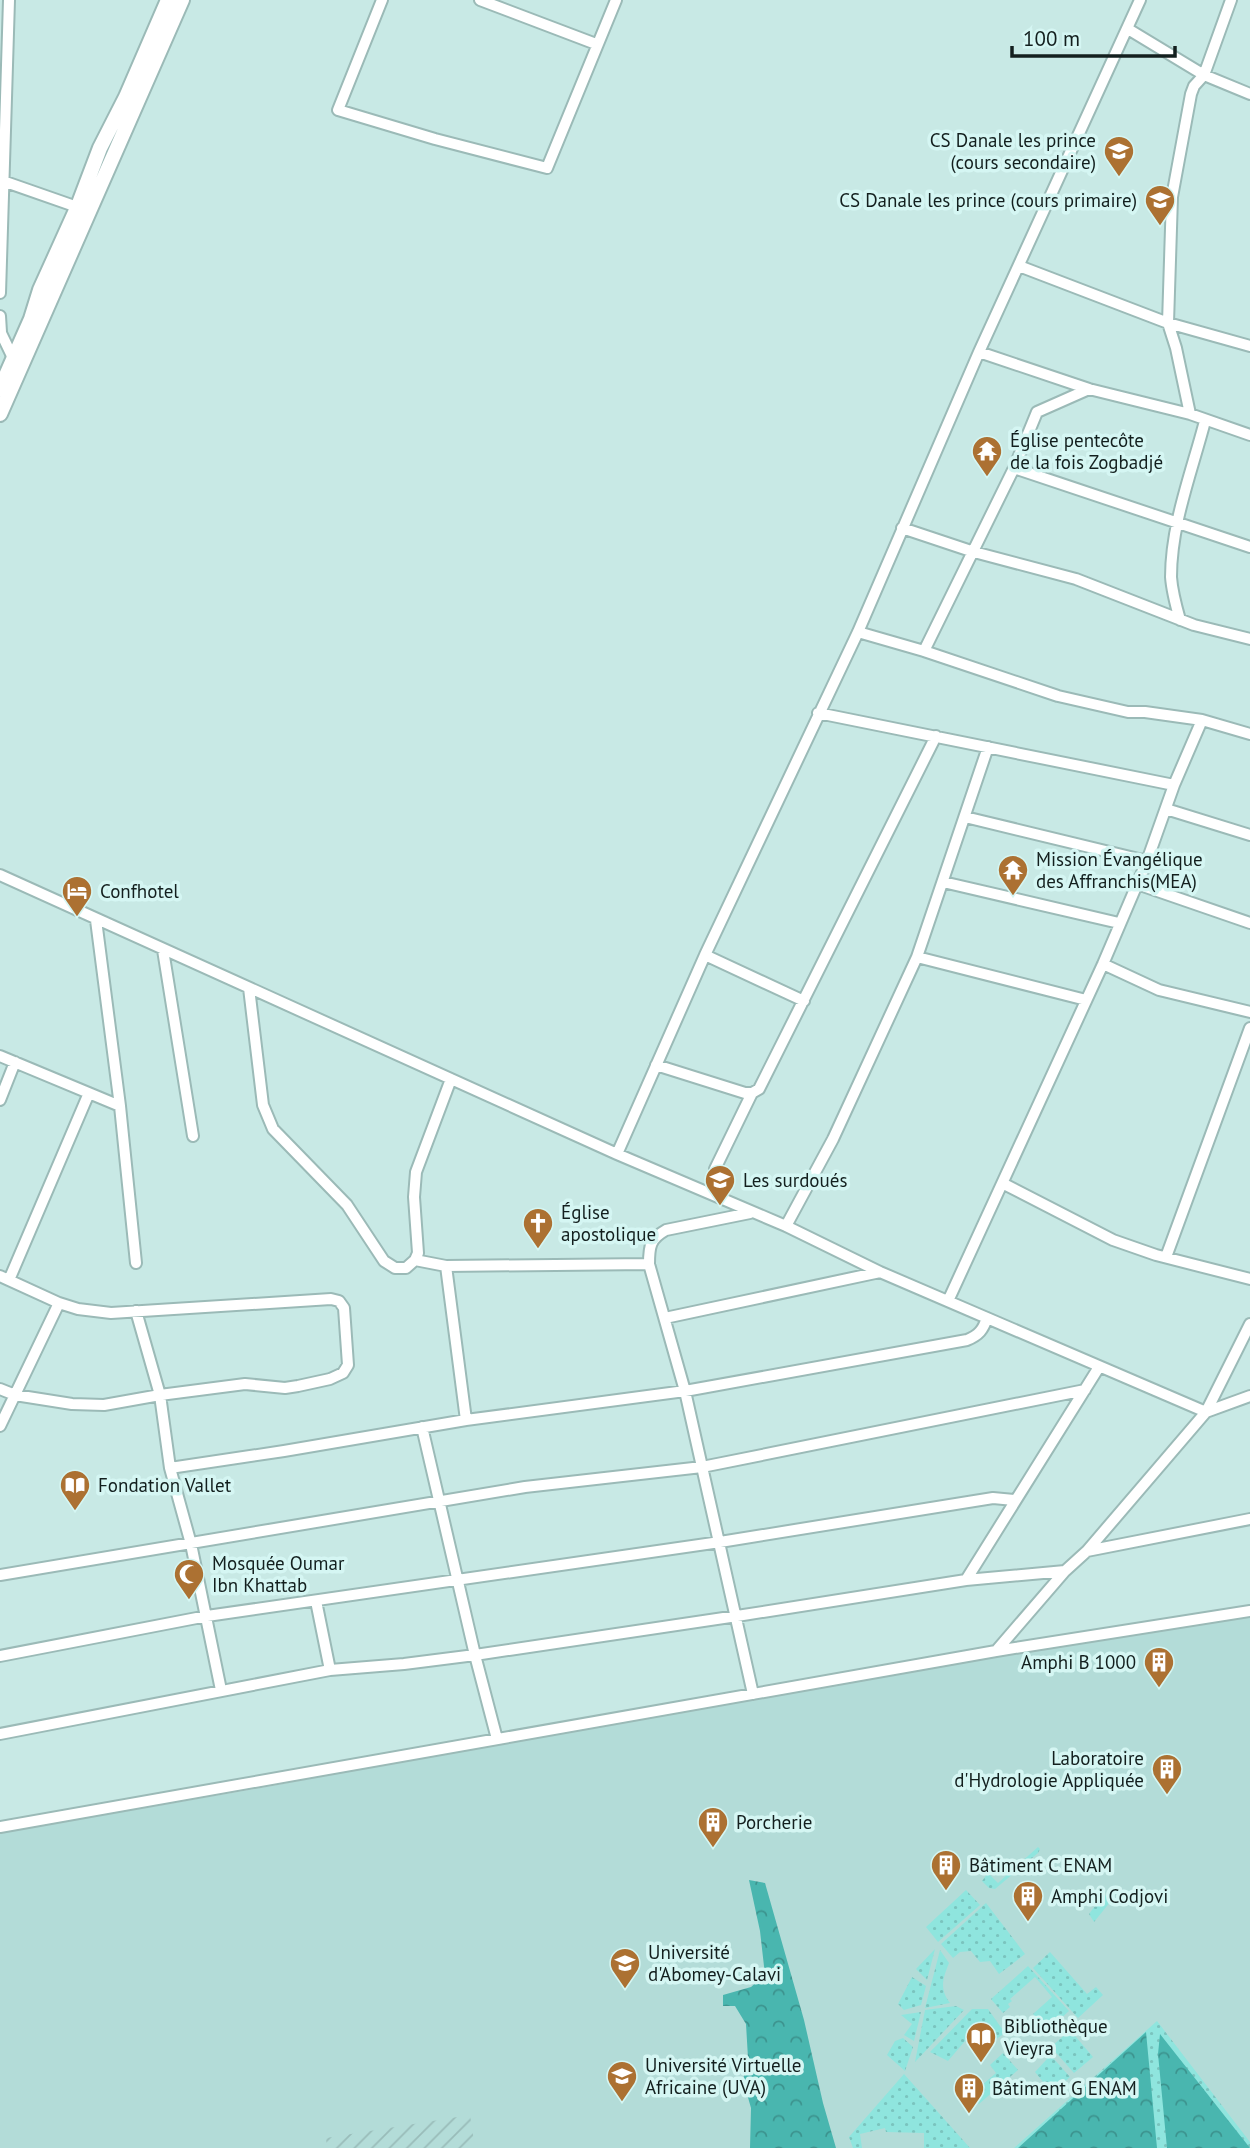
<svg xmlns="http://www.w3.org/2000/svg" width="1250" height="2148" viewBox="0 0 1250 2148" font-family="'PT Sans',sans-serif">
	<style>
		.built { fill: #b3dcd8 }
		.industrial { fill: url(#industrial-furrows) }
		.grass { fill: url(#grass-dots) }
		.forest { fill: url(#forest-crowns) }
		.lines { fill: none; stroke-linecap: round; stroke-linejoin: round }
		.minor-casing { stroke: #9bbab7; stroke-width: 14 }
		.secondary-casing { stroke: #9bbab7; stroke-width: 18 }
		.minor { stroke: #fff; stroke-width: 10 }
		.secondary { stroke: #fff; stroke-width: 14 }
		.labels { text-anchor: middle; stroke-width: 7; stroke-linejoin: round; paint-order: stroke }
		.poi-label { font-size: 19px; fill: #131f1e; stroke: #d5f6f3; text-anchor: start }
	</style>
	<defs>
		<pattern id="industrial-furrows" width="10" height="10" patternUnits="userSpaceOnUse" patternTransform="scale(1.75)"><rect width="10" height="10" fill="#b3dcd8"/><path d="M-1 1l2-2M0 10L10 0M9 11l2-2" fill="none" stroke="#99bcb9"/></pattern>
		<pattern id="grass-dots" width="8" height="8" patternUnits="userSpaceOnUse" patternTransform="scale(1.75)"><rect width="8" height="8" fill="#8fe5de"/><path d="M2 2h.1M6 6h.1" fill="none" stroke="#7ac4be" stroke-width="1.8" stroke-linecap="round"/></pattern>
		<pattern id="forest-crowns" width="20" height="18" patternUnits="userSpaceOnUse" patternTransform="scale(1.75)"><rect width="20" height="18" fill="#49b6af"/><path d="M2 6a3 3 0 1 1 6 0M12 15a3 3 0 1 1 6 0" fill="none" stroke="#3c938e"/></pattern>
	</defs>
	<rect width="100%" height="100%" fill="#c8e9e5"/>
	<path class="built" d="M 1250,1614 L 1250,2148 L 0,2148 L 0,1833 L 272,1786 L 686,1707 Z"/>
	<path class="industrial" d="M 470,2115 L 475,2148 L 327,2148 L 326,2138 Z"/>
	<path class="grass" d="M 1038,1847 L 1040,1849 L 1038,1853 L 995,1889 L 989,1888 L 982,1881 L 988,1873 L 998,1883 Z
		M 966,1890 L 980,1905 L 938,1942 L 926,1927 Z
		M 1104,1894 L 1111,1901 L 1094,1922 L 1089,1914 Z
		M 986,1903 L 1025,1954 L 999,1974 L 990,1961 L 980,1962 L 971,1951 L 960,1952 L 953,1958 L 941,1944 Z
		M 935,1949 L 927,1980 L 916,1969 Z
		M 940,1950 L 949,1963 C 943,1978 939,1989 950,2003 L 925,2008 Z
		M 1050,1952 L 1087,1994 L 1096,1987 L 1103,1995 L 1078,2018 L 1033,1968 Z
		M 1028,1966 L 1069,2011 L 1047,2031 L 1033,2014 L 1052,1997 L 1035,1977 L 1010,1999 L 1012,2001 L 1008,2004 L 1010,2007 L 1003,2013 L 991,1999 Z
		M 912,1977 L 926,1986 L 921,2005 L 904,2010 L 898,2004 Z
		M 956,2006 L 964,2010 L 915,2062 L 925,2010 Z
		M 972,2009 L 988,2009 L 1005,2033 L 983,2048 L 974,2050 L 965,2041 L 948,2061 L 930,2052 Z
		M 921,2012 L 914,2041 L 904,2035 L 912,2024 L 901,2015 Z
		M 1157,2021 L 1250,2142 L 1250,2148 L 1014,2148 Z
		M 1070,2030 L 1093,2057 L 1074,2073 L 1051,2047 Z
		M 903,2038 L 913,2047 L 905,2071 L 887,2055 L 895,2041 Z
		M 1038,2041 L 1070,2077 L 1052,2093 L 1035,2072 L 1047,2059 L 1034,2044 Z
		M 1003,2053 L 1018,2070 L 979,2104 L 965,2091 L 970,2086 L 975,2091 L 996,2073 L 990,2065 Z
		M 904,2074 L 970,2148 L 924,2148 L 924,2133 L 886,2132 L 885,2128 L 860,2134 L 862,2148 L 853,2148 L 849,2137 Z"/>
	<path class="forest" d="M 749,1880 L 765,1883 L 804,2020 L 823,2103 L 836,2148 L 750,2148 L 751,2108 L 743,2080 L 748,2058 L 746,2024 L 735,2006 L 723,2006 L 723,1995 L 751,1987 L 765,1975 L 760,1931 Z
		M 1146,2032 L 1157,2148 L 1018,2148 Z
		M 1160,2034 L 1250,2148 L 1167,2148 L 1158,2054 Z"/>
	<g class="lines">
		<g class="minor-casing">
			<path id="minor" d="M 382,0 L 338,110 L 435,139 L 547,168 L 616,0
				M 480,0 L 596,44
				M 1128,29 L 1204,75 L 1250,94
				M 0,180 L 83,209
				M 1019,266 L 1168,323 L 1250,346
				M 0,293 L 9,0
				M 0,316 L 1,332
				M 0,331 L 14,360 L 17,361
				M 979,352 L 1089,389 L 1190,414 L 1250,435
				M 1190,414 L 1176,348 L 1168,323 L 1172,197 L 1191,94 L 1194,86 L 1204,75 L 1231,0
				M 1014,468 L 1250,547
				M 902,528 L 974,552 L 1076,579 L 1194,625 L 1250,639
				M 1180,620 C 1176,606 1172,591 1171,577 C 1171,524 1192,471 1205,421
				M 858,632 L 924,651 L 1058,696 L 1128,712 L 1145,712 L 1202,720 L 1250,734
				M 924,651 L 1014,468 L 1037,412 L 1089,389
				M 818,713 L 1174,785
				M 1166,809 L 1250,835
				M 965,817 L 1147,861
				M 0,875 L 617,1154 L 786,1226 L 880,1272 L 1206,1412 L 1250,1396
				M 943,882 L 1119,923
				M 1137,884 L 1250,923
				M 96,920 L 120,1106 L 136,1263
				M 163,950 L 193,1136
				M 705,955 L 804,1001
				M 917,957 L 1086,1000
				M 1103,964 L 1159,990 L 1250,1012
				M 249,988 L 263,1105 L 273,1129 L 347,1205 L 384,1261 L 395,1268 L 406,1268 L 415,1260 L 418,1253 L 414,1197 L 416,1172 L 451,1079
				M 0,1056 L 120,1106
				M 656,1065 L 745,1093 L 752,1093
				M 0,1100 L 15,1062
				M 617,1154 L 705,955 L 858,632 L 979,352 L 1140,0
				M 715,1169 L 752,1093 L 759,1089 L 936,736
				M 1004,1184 L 1113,1240 L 1156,1255 L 1250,1279
				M 750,1213 L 666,1230 C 650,1239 649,1246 649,1264 L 685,1391 L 753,1694
				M 786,1226 L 833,1139 L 917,957 L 988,747
				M 1166,1257 L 1250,1028
				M 415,1260 L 446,1266
				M 0,1276 L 59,1303 L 78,1309 L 111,1313 L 331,1299 L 339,1301 L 344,1308 L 348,1365 L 343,1373 L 330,1379 L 298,1386 L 285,1388 L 245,1384 L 160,1395 L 104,1405 L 72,1404 L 15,1395 L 0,1389
				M 9,1280 L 89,1093
				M 948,1301 L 1103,964 L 1147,861 L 1174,785 L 1202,720
				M 136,1311 L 160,1395 L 170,1468 L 191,1544 L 221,1690
				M 665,1318 L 880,1272
				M 466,1420 L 446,1266 L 649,1264
				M 0,1426 L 59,1303
				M 422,1427 L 475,1655 L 497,1739
				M 170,1468 L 284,1451 L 466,1420 L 685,1391 L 967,1340 C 979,1335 983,1330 987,1318
				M 1087,1551 L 1250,1519
				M 0,1575 L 525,1487 L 702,1467 L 1085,1390
				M 966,1580 L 1099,1367
				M 316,1601 L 330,1670
				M 996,1651 L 1065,1571 L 1087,1551 L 1206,1412 L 1250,1324
				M 0,1656 L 207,1616 L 720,1542 L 993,1498 L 1014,1500
				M 0,1734 L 330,1670 L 404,1664 L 475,1655 L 737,1616 L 966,1580 L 1065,1571
				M 0,1827 L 996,1651 L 1250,1611"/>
		</g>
		<g class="secondary-casing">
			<path id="secondary" d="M 0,389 L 31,319 L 40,290 L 78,206 L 100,148 L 126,97 L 168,0
				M 0,414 L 182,0"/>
		</g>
		<use href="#minor" class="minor"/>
		<use href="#secondary" class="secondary"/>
	</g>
	<defs>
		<g id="school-pin" transform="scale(1.575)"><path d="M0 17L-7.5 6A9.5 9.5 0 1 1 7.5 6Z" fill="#ac7132" stroke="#d5f6f3"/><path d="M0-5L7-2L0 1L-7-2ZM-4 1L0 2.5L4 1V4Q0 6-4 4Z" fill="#fff"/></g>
		<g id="temple-pin" transform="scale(1.575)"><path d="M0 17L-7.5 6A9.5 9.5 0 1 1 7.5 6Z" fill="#ac7132" stroke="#d5f6f3"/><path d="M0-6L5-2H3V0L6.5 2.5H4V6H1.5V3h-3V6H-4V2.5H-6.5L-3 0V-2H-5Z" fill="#fff"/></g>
		<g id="hotel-pin" transform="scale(1.575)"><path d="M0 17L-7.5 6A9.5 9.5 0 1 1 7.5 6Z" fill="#ac7132" stroke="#d5f6f3"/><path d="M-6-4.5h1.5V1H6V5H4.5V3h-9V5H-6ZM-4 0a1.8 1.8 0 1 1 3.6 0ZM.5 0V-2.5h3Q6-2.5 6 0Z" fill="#fff"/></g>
		<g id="church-pin" transform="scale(1.575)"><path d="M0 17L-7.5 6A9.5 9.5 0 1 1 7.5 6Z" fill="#ac7132" stroke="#d5f6f3"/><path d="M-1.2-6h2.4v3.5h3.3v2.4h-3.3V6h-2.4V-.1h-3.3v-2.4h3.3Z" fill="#fff"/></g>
		<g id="library-pin" transform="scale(1.575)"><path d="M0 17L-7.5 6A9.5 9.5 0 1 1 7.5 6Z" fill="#ac7132" stroke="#d5f6f3"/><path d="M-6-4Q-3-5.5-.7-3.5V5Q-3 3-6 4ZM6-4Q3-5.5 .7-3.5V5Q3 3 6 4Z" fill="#fff"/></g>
		<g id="mosque-pin" transform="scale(1.575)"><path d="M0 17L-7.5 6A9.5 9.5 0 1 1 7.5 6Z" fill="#ac7132" stroke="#d5f6f3"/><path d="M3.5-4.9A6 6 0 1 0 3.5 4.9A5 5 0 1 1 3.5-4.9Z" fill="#fff"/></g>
		<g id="building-pin" transform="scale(1.575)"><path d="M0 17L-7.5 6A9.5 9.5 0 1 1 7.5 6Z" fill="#ac7132" stroke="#d5f6f3"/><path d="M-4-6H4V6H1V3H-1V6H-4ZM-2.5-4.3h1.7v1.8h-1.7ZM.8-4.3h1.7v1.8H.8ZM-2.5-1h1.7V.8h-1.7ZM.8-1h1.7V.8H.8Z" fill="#fff"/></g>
		<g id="university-pin" transform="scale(1.575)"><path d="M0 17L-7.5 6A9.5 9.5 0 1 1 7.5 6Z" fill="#ac7132" stroke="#d5f6f3"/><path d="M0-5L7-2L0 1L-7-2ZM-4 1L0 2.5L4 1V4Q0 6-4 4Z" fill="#fff"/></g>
	</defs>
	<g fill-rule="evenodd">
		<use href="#school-pin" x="1119" y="151"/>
		<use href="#school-pin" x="1160" y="200"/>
		<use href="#temple-pin" x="987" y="451"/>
		<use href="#temple-pin" x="1013" y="870"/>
		<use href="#hotel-pin" x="77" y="891"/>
		<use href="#school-pin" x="720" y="1180"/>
		<use href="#church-pin" x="538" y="1223"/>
		<use href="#library-pin" x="75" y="1485"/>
		<use href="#mosque-pin" x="189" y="1574"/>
		<use href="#building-pin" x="1159" y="1662"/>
		<use href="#building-pin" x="1167" y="1769"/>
		<use href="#building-pin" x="713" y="1822"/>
		<use href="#building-pin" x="946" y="1865"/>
		<use href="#building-pin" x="1028" y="1896"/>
		<use href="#university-pin" x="625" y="1963"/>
		<use href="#library-pin" x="981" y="2037"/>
		<use href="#university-pin" x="622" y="2076"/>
		<use href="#building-pin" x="969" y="2088"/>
	</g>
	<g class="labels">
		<g class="poi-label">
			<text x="1096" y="147" text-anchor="end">CS Danale les prince<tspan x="1096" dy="22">(cours secondaire)</tspan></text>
			<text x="1137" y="207" text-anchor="end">CS Danale les prince (cours primaire)</text>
			<text x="1010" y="447">Église pentecôte<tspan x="1010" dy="22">de la fois Zogbadjé</tspan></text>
			<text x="1036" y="866">Mission Évangélique<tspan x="1036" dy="22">des Affranchis(MEA)</tspan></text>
			<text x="100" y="898">Confhotel</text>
			<text x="743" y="1187">Les surdoués</text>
			<text x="561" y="1219">Église<tspan x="561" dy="22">apostolique</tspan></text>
			<text x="98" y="1492">Fondation Vallet</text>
			<text x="212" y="1570">Mosquée Oumar<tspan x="212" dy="22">Ibn Khattab</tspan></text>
			<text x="1136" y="1669" text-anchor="end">Amphi B 1000</text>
			<text x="1144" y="1765" text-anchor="end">Laboratoire<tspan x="1144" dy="22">d'Hydrologie Appliquée</tspan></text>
			<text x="736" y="1829">Porcherie</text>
			<text x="969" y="1872">Bâtiment C ENAM</text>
			<text x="1051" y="1903">Amphi Codjovi</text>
			<text x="648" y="1959">Université<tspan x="648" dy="22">d'Abomey-Calavi</tspan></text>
			<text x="1004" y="2033">Bibliothèque<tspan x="1004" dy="22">Vieyra</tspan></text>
			<text x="645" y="2072">Université Virtuelle<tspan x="645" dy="22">Africaine (UVA)</tspan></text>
			<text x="992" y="2095">Bâtiment G ENAM</text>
		</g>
	</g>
	<path d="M1012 46v10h163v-10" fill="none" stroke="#131f1e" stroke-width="3.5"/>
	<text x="1023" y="46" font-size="21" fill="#131f1e" stroke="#d5f6f3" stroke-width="5" paint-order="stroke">100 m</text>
</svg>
